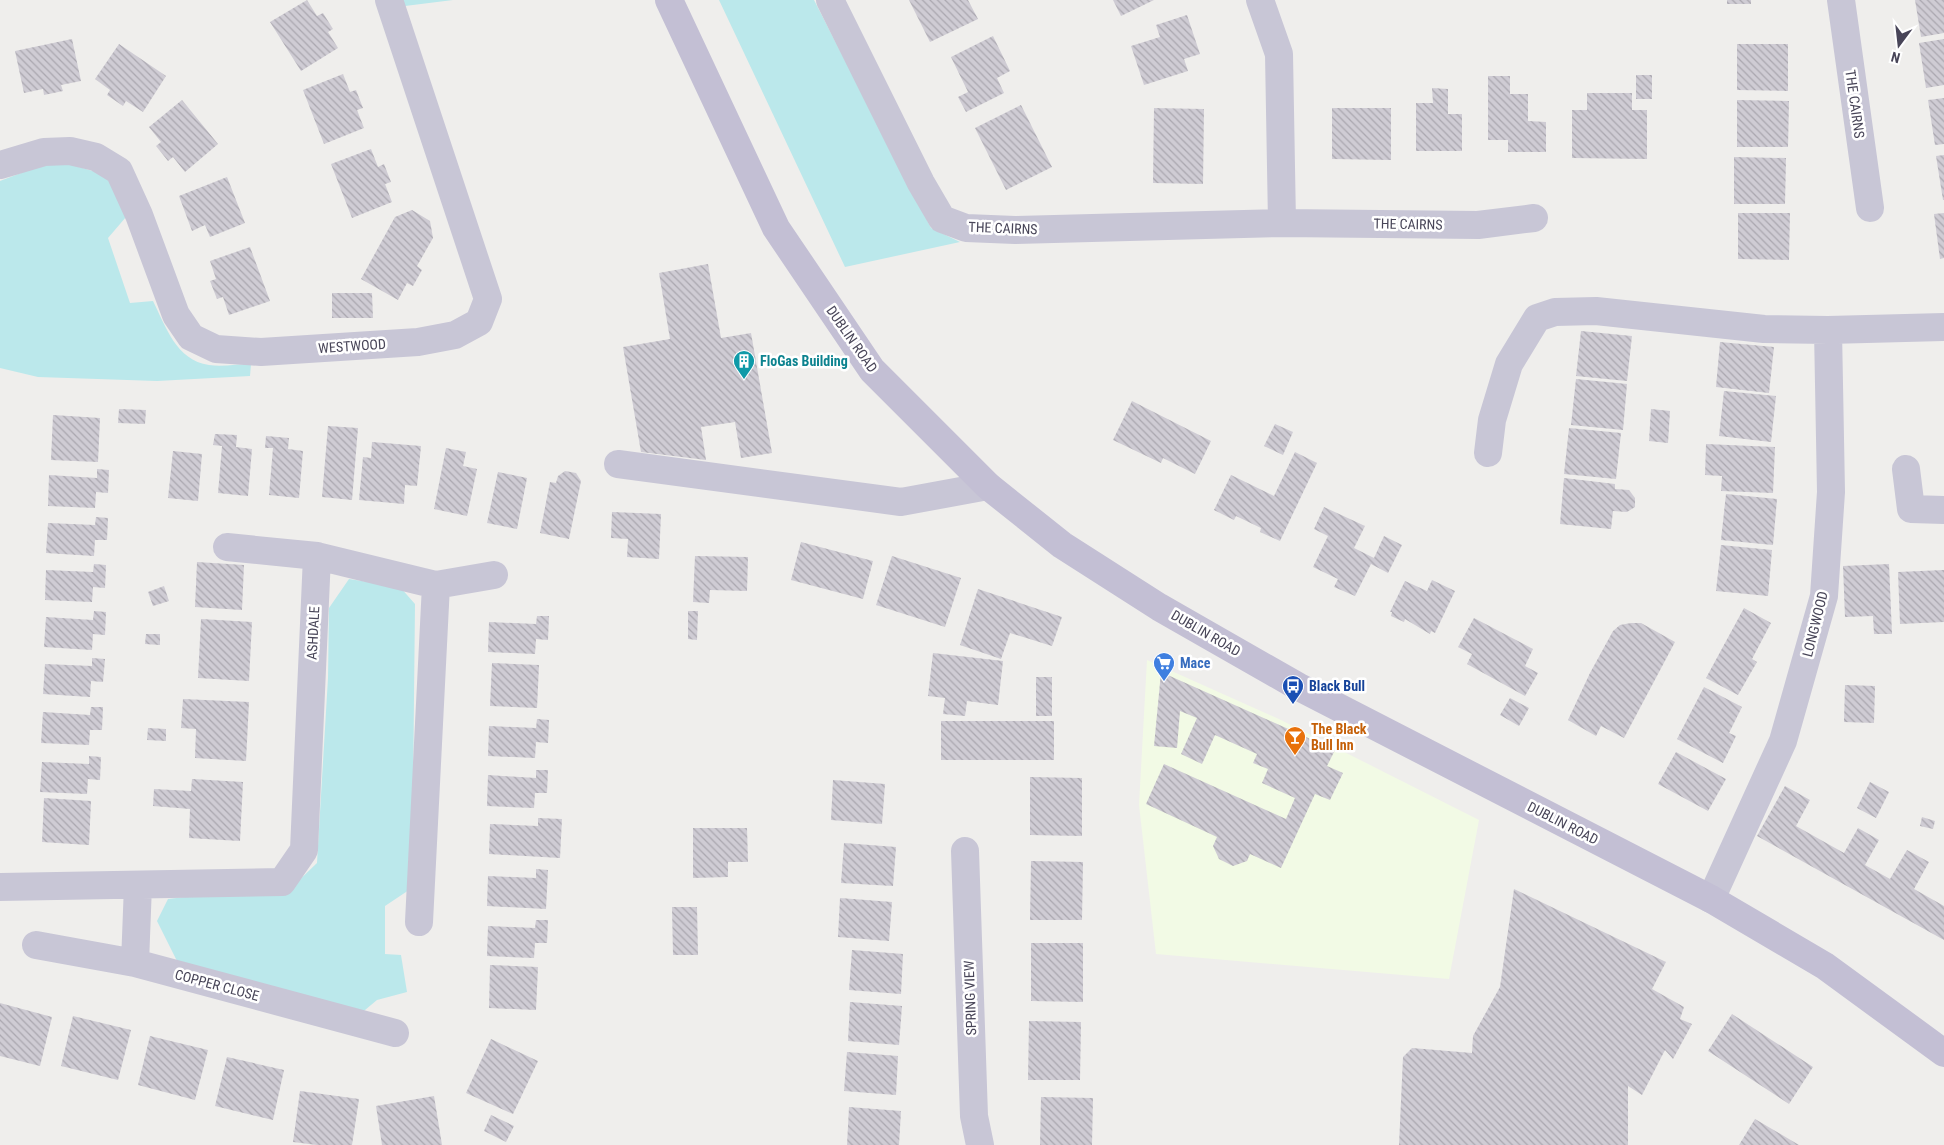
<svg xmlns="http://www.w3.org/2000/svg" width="1944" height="1145" viewBox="0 0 1944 1145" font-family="'Roboto Condensed',sans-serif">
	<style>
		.commercial { fill: #f2fae5 }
		.green { fill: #bbe8eb }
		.building { fill: url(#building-back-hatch) }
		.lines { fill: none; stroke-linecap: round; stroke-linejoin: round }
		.street { stroke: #c8c6d6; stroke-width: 28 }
		.secondary { stroke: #c3bfd4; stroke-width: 28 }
		.labels { text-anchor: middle; stroke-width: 5; stroke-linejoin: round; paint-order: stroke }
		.street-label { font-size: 14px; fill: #484558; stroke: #fff }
		.culture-label { font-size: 14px; font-weight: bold; fill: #0d838f; stroke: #fff; text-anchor: start }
		.shop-label { font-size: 14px; font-weight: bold; fill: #366cbe; stroke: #fff; text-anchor: start }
		.transit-label { font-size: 14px; font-weight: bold; fill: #164399; stroke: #fff; text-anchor: start }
		.food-label { font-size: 14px; font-weight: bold; fill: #c56008; stroke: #fff; text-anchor: start }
	</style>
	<defs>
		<pattern id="building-back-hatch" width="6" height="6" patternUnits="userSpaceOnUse" patternTransform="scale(1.25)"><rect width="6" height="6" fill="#cfccd4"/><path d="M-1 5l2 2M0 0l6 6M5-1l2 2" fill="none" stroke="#aaa7af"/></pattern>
	</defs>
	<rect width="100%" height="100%" fill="#efeeec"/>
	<path class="commercial" d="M 1147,660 L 1281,720 L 1479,820 L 1449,979 L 1156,954 L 1139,805 Z"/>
	<path class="green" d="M 403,0 L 453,0 L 405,6 Z
		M 719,0 L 814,0 L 931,228 L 960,242 L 845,267 Z
		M 55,160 L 110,176 L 126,217 L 108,238 L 130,303 L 153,301 C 166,327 176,360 209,365 C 222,367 238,364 251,364 L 250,376 L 157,381 L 38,377 L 0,368 L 0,181 Z
		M 349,579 L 400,587 L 415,604 L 412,888 L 385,906 L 385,954 L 401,955 L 407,992 L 377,1000 L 359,1015 L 178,963 L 157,921 L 168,899 L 201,895 L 288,891 L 317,863 L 328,678 L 329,608 Z"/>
	<path class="building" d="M 307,0 L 317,16 L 323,13 L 333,29 L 328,32 L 338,48 L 301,71 L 270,22 Z
		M 909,0 L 968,0 L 978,19 L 930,42 Z
		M 1113,0 L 1154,0 L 1121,16 Z
		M 1727,0 L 1751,0 L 1751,4 L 1727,4 Z
		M 1915,0 L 1944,0 L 1944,33 L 1921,37 Z
		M 1187,15 L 1200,54 L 1184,59 L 1188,71 L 1144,85 L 1131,46 L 1160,37 L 1156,25 Z
		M 993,36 L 1010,71 L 997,78 L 1004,93 L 966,112 L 958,97 L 968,92 L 951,57 Z
		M 72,39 L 81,81 L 61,85 L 63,91 L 44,95 L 43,89 L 24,93 L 15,51 Z
		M 1944,39 L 1944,85 L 1926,88 L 1919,43 Z
		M 119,44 L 166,76 L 143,112 L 126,101 L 123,106 L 107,95 L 110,90 L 95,79 Z
		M 1737,44 L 1788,44 L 1788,91 L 1737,90 Z
		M 343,74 L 350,92 L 356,90 L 363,108 L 357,110 L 364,128 L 324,144 L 303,90 Z
		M 1636,75 L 1652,75 L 1652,99 L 1636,99 Z
		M 1488,76 L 1510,76 L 1510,94 L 1528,94 L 1528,121 L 1546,122 L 1546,152 L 1508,152 L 1508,140 L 1488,140 Z
		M 1432,88 L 1448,89 L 1448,114 L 1462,114 L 1462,151 L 1416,151 L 1416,103 L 1433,103 Z
		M 1587,93 L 1632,93 L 1632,110 L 1647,110 L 1647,159 L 1572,158 L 1572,110 L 1587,110 Z
		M 1944,98 L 1944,144 L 1935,145 L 1928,100 Z
		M 182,100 L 218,144 L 185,172 L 173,157 L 168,161 L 156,146 L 161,142 L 149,127 Z
		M 1737,100 L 1789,101 L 1788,147 L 1737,147 Z
		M 1021,105 L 1052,167 L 1006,190 L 975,128 Z
		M 1154,108 L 1204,109 L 1203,184 L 1153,183 Z
		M 1332,108 L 1391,108 L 1391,160 L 1332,159 Z
		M 371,149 L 378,167 L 384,164 L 391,182 L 385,184 L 392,202 L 352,218 L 331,164 Z
		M 1944,155 L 1944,200 L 1943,200 L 1936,156 Z
		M 1734,157 L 1786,158 L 1785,204 L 1734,204 Z
		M 227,177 L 245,223 L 210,237 L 205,225 L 192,231 L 179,196 Z
		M 412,210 L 430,221 L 433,238 L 417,266 L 422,270 L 413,286 L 407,283 L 398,300 L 361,279 L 395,217 Z
		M 1738,213 L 1790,213 L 1789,260 L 1738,259 Z
		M 1944,213 L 1944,258 L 1940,259 L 1934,214 Z
		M 250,247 L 270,301 L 229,315 L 223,297 L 217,299 L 210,281 L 216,279 L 210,261 Z
		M 708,264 L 721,338 L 751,333 L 772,453 L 741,458 L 735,422 L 701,427 L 706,460 L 641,452 L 623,347 L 670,339 L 659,273 Z
		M 332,293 L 372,293 L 373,318 L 332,318 Z
		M 1581,331 L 1632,336 L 1627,381 L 1576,376 Z
		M 1720,342 L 1774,347 L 1769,393 L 1716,387 Z
		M 1576,379 L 1627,384 L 1623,430 L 1571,425 Z
		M 1724,391 L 1776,396 L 1771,442 L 1719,436 Z
		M 1132,401 L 1211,441 L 1195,474 L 1163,458 L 1161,463 L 1113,440 Z
		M 119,409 L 146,410 L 145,424 L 118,423 Z
		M 1651,409 L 1670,411 L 1668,443 L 1649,441 Z
		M 53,415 L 100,418 L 98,462 L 51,460 Z
		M 1275,424 L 1293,432 L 1283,455 L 1264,446 Z
		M 328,426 L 358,428 L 352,500 L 322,497 Z
		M 1569,428 L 1621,433 L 1616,479 L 1564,474 Z
		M 215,434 L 237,435 L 236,447 L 252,449 L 248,496 L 218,493 L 222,446 L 213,445 Z
		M 266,436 L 289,438 L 288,449 L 303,451 L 299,498 L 269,495 L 273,448 L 265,448 Z
		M 372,442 L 421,446 L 417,486 L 405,485 L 404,504 L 359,500 L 363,457 L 371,458 Z
		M 1706,444 L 1775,447 L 1773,493 L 1721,491 L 1722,476 L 1705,475 Z
		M 446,448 L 466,452 L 463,466 L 477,469 L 467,516 L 434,509 Z
		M 173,451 L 202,454 L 198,501 L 168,498 Z
		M 1295,452 L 1317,463 L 1280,541 L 1260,532 L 1261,528 L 1236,516 L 1234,520 L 1214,510 L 1231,475 L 1274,496 Z
		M 97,469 L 109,470 L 108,493 L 96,492 L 95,508 L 48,506 L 49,475 L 97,478 Z
		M 565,471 L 576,473 L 581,481 L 569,539 L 540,533 L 550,482 L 556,483 L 558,476 Z
		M 498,472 L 527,478 L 517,529 L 487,523 Z
		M 1564,478 L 1615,484 L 1615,489 L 1629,490 L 1635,498 L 1635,507 L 1627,512 L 1613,511 L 1611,529 L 1560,524 Z
		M 1726,494 L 1777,499 L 1773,545 L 1721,540 Z
		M 1324,507 L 1365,526 L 1354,548 L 1374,558 L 1384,536 L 1402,545 L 1388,573 L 1371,564 L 1355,596 L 1334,587 L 1338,579 L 1313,567 L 1328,536 L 1314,529 Z
		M 612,512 L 661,514 L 659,559 L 627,557 L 628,539 L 611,538 Z
		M 96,517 L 108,518 L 107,540 L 95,540 L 94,556 L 46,553 L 48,523 L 95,525 Z
		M 801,542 L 873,561 L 863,599 L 791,580 Z
		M 1721,545 L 1772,550 L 1768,596 L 1716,591 Z
		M 695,556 L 748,557 L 747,591 L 710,590 L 709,603 L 693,602 Z
		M 892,556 L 961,578 L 945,627 L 876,605 Z
		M 197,562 L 244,565 L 242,610 L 195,607 Z
		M 94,564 L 106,565 L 105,588 L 93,587 L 92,602 L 45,600 L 46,570 L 93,572 Z
		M 1889,564 L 1892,634 L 1874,634 L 1873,616 L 1845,617 L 1843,566 Z
		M 1944,570 L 1944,622 L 1900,624 L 1898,572 Z
		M 1432,580 L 1455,591 L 1435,633 L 1431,631 L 1430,634 L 1405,619 L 1404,622 L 1391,616 L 1392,612 L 1390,612 L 1405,581 L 1427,591 Z
		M 164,586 L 169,601 L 153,606 L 148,592 Z
		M 978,589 L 1062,617 L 1052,646 L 1010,633 L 1001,659 L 960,645 Z
		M 1744,608 L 1771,623 L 1752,659 L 1757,662 L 1738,695 L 1706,678 Z
		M 94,611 L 106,612 L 105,635 L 93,634 L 92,650 L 44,647 L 46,617 L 93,620 Z
		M 688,611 L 698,611 L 697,640 L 688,639 Z
		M 537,616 L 549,616 L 548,640 L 536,639 L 535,654 L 488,652 L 489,622 L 536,624 Z
		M 1474,618 L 1533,649 L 1525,666 L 1538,673 L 1525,696 L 1467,664 L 1472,654 L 1458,647 Z
		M 201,619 L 252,622 L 249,681 L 198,678 Z
		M 1631,623 L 1641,623 L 1675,642 L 1624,738 L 1601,726 L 1596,736 L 1568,720 L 1590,673 L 1613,631 L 1620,625 Z
		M 146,634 L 160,634 L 160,645 L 145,644 Z
		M 933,653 L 1003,661 L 998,705 L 967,701 L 965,716 L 943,714 L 945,698 L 928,696 Z
		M 92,658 L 105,659 L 103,682 L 91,681 L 90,697 L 43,694 L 45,664 L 92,666 Z
		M 492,663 L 539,665 L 537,708 L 490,706 Z
		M 1161,672 L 1335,750 L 1327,766 L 1343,773 L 1330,800 L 1315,794 L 1281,868 L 1250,854 L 1247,861 L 1233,866 L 1219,859 L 1213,846 L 1217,837 L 1146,804 L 1164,764 L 1286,819 L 1295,798 L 1262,783 L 1268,769 L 1253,763 L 1257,754 L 1215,735 L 1202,764 L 1181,754 L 1197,718 L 1180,711 L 1177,748 L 1154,746 Z
		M 1036,677 L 1052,677 L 1052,716 L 1036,716 Z
		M 1845,685 L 1875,686 L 1874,723 L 1844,722 Z
		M 1704,687 L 1742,707 L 1729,733 L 1736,736 L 1723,763 L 1677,739 Z
		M 1510,698 L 1529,708 L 1519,726 L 1500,715 Z
		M 183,699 L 249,702 L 246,761 L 195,758 L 196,729 L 181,728 Z
		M 91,707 L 103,707 L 102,730 L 90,730 L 89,745 L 41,743 L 43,712 L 90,715 Z
		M 537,719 L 549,720 L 548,743 L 536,742 L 535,758 L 488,756 L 489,726 L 536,728 Z
		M 941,721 L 1054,721 L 1054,760 L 941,760 Z
		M 148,728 L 166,729 L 166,741 L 147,740 Z
		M 1676,752 L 1726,779 L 1708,811 L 1658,784 Z
		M 89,756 L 101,757 L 100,780 L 88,779 L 87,794 L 40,792 L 42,762 L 89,764 Z
		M 536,770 L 548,770 L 547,793 L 535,793 L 534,808 L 487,806 L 488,775 L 536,778 Z
		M 1030,777 L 1082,778 L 1082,836 L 1030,835 Z
		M 192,779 L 243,782 L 240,841 L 189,838 L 190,809 L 153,806 L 154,789 L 191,791 Z
		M 833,780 L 885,784 L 882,824 L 831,820 Z
		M 1870,782 L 1889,792 L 1876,818 L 1857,808 Z
		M 1785,786 L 1810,800 L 1796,826 L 1844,853 L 1858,828 L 1879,840 L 1865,865 L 1890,879 L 1907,850 L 1929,862 L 1914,889 L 1944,906 L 1944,940 L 1757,836 Z
		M 44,798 L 91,801 L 89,845 L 42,842 Z
		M 1922,817 L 1935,821 L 1933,829 L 1920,826 Z
		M 538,818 L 562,819 L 560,858 L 489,854 L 490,824 L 538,826 Z
		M 693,828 L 747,828 L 748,862 L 728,862 L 728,877 L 693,878 Z
		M 844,843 L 896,847 L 893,886 L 841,883 Z
		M 1031,861 L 1083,862 L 1082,920 L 1030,920 Z
		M 536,869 L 548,870 L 546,909 L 487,906 L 488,876 L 536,878 Z
		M 1514,889 L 1666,962 L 1652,989 L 1684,1007 L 1680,1019 L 1692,1024 L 1673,1059 L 1665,1050 L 1642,1095 L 1628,1086 L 1628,1145 L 1399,1145 L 1403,1057 L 1412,1048 L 1472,1053 L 1473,1036 L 1500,987 Z
		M 840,898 L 892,902 L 889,941 L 838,937 Z
		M 672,907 L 697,907 L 698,955 L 673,955 Z
		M 536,920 L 548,920 L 547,943 L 535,943 L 534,958 L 487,956 L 488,926 L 535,928 Z
		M 1031,943 L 1083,943 L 1083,1002 L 1031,1001 Z
		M 852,950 L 903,954 L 901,994 L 849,990 Z
		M 490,965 L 538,967 L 536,1010 L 489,1008 Z
		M 850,1002 L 902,1006 L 899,1045 L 848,1041 Z
		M 0,1003 L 52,1017 L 40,1066 L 0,1056 Z
		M 1732,1014 L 1813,1067 L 1789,1104 L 1708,1051 Z
		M 73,1016 L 131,1030 L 118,1080 L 61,1066 Z
		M 1029,1021 L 1081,1022 L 1080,1080 L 1028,1080 Z
		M 150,1036 L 208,1050 L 195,1100 L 138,1085 Z
		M 491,1039 L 538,1061 L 513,1114 L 466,1093 Z
		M 847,1052 L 898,1056 L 896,1095 L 844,1091 Z
		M 227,1057 L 284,1070 L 273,1120 L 215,1106 Z
		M 300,1091 L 359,1099 L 352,1145 L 317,1145 L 293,1142 Z
		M 434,1096 L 442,1145 L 382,1145 L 376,1106 Z
		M 1041,1097 L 1093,1098 L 1092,1145 L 1040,1145 Z
		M 849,1107 L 901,1111 L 899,1145 L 847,1145 Z
		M 491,1115 L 514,1126 L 506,1142 L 484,1131 Z
		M 1755,1119 L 1799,1145 L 1739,1145 Z"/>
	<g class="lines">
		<path class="street" d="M 830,0 L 921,183 L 942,219 L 966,228 L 1015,230 L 1282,223 L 1478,225 L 1534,218
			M 1260,0 L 1279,54 L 1282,223
			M 1841,0 L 1870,208
			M 0,165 L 44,152 L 70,151 L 96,157 L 119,171 L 139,215 L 176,315 L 191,337 L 216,349 L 261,352 L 418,342 L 455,335 L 479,322 L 488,299 L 389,0
			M 1488,453 L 1492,420 L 1509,364 L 1537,318 L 1555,312 L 1596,311 L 1764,329 L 1828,330 L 1944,327
			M 618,464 L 901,502 L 988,486
			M 1906,469 L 1911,509 L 1944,510
			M 227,547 L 317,556
			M 436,585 L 494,575
			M 965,851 L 974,1116 L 980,1145
			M 0,887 L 282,882 L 304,850 L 317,556 L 436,585 L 419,922
			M 1711,899 L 1783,741 L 1824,596 L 1831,492 L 1828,330
			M 36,945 L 135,963 L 395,1033
			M 135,963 L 138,885"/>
		<path class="secondary" d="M 669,0 L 776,228 L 872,370 L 988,486 L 1062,545 L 1159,607 L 1299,687 L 1711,899 L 1825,966 L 1944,1053"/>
	</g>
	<defs>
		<g id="building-pin" transform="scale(1.125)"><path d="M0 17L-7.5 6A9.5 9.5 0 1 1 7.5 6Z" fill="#0f9aa8" stroke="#fff"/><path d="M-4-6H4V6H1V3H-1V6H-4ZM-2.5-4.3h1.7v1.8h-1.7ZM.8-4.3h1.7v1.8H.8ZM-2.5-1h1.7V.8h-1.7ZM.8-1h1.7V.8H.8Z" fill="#fff"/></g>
		<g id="supermarket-pin" transform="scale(1.125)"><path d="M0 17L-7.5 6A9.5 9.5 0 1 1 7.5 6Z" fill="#3f7fe0" stroke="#fff"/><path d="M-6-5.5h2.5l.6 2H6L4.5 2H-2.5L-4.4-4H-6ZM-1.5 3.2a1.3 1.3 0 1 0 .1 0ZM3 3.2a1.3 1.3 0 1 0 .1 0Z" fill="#fff"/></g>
		<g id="bus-pin" transform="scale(1.125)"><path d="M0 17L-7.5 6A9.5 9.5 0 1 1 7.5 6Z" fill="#1a4fb4" stroke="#fff"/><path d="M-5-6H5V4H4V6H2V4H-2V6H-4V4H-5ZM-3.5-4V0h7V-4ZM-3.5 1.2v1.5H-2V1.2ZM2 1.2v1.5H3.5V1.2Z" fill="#fff"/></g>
		<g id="bar-pin" transform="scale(1.125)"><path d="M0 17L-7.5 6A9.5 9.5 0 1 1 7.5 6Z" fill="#e8710a" stroke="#fff"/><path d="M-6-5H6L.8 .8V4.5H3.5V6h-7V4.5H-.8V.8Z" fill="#fff"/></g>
	</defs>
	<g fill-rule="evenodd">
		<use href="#building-pin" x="744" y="361"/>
		<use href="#supermarket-pin" x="1164" y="663"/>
		<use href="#bus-pin" x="1293" y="686"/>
		<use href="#bar-pin" x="1295" y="737"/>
	</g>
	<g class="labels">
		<g class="street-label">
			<text transform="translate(1855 104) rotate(82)" y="5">THE CAIRNS</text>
			<text transform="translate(1408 224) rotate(1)" y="5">THE CAIRNS</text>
			<text transform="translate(1003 228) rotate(2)" y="5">THE CAIRNS</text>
			<text transform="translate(852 339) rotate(55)" y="5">DUBLIN ROAD</text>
			<text transform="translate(352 346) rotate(-4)" y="5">WESTWOOD</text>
			<text transform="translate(1815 624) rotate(-76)" y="5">LONGWOOD</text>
			<text transform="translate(313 633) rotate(-87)" y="5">ASHDALE</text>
			<text transform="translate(1206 633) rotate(30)" y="5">DUBLIN ROAD</text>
			<text transform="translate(1563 823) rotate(27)" y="5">DUBLIN ROAD</text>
			<text transform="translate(217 985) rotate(15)" y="5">COPPER CLOSE</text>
			<text transform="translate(970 998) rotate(-92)" y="5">SPRING VIEW</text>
		</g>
		<g class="culture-label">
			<text x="760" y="366">FloGas Building</text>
		</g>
		<g class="shop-label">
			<text x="1180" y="668">Mace</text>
		</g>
		<g class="transit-label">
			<text x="1309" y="691">Black Bull</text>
		</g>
		<g class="food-label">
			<text x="1311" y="734">The Black<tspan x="1311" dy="16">Bull Inn</tspan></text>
		</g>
	</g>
	<g transform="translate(1899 45) rotate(195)" stroke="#ffffff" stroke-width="4" paint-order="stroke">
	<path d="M0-4L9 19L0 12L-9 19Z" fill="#484558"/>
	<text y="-8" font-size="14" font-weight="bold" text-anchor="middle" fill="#484558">N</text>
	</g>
</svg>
